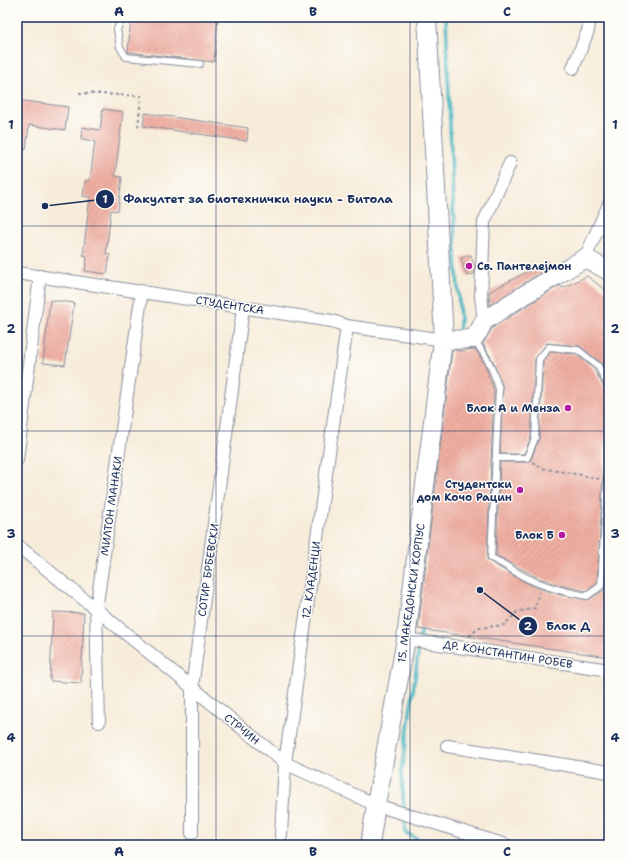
<svg xmlns="http://www.w3.org/2000/svg" width="626" height="862" viewBox="0 0 626 862" font-family="'Shantell Sans',sans-serif">
	<style>
		.lines { fill: none; stroke-linecap: round; stroke-linejoin: round }
		.stream { stroke: #4ab7c4; stroke-width: 3.5 }
		.building { fill: url(#building-hatch) }
		.lane-casing { stroke: #898e9c; stroke-width: 8 }
		.street-casing { stroke: #898e9c; stroke-width: 14 }
		.secondary-casing { stroke: #898e9c; stroke-width: 20 }
		.path { stroke: #898e9c; stroke-width: 2; stroke-dasharray: 3 3; stroke-linecap: butt }
		.lane { stroke: #fff; stroke-width: 6 }
		.street { stroke: #fff; stroke-width: 12 }
		.secondary { stroke: #fff; stroke-width: 18 }
		.grid { fill: none; stroke: #1b2f5e; stroke-width: 1; stroke-opacity: 0.55 }
		.poi-dot { fill: #b5179e; stroke: #fdfcf7; stroke-width: 1.5 }
		.labels { text-anchor: middle; stroke-width: 3; stroke-linejoin: round; paint-order: stroke }
		.poi-label { font-size: 11px; font-weight: bold; fill: #1b2f5e; stroke: #fdfcf7; text-anchor: end }
		.street-label { font-size: 11px; fill: #1b2f5e; stroke: #fdfcf7 }
		.leader { fill: none; stroke: #1b2f5e; stroke-width: 1.5 }
		.callout-dot { fill: #1b2f5e; stroke: #fdfcf7; stroke-width: 1.5 }
		.mark-label { font-size: 12px; text-anchor: middle; font-weight: bold; fill: #fff }
		.callout-label { font-size: 12px; text-anchor: middle; font-weight: bold; fill: #1b2f5e; stroke: #fdfcf7; stroke-width: 3; stroke-linejoin: round; paint-order: stroke }
		.neatline { fill: none; stroke: #1b2f5e; stroke-width: 1.5 }
		.grid-label { font-size: 13px; text-anchor: middle; font-weight: bold; fill: #1b2f5e }
	</style>
	<defs>
		<pattern id="building-hatch" width="6" height="6" patternUnits="userSpaceOnUse"><rect width="6" height="6" fill="#f0afa2"/><path d="M-1 1l2-2M0 6l6-6M5 7l2-2" fill="none" stroke="#cd978e"/></pattern>
	</defs>
	<rect width="100%" height="100%" fill="#fdfcf7"/>
	<filter id="ink" filterUnits="userSpaceOnUse"><feTurbulence type="fractalNoise" baseFrequency=".025" numOctaves="2"/><feDisplacementMap in="SourceGraphic" scale="8" xChannelSelector="R" yChannelSelector="G"/><feConvolveMatrix kernelMatrix="1 2 1 2 8 2 1 2 1" color-interpolation-filters="sRGB"/></filter>
	<filter id="wash" filterUnits="userSpaceOnUse"><feTurbulence type="fractalNoise" baseFrequency=".012" numOctaves="4" result="noise"/><feDisplacementMap in="SourceGraphic" scale="16" xChannelSelector="R" yChannelSelector="G"/><feGaussianBlur stdDeviation="0.9" result="paint"/><feColorMatrix in="noise" values="0 0 0 0 0 0 0 0 0 0 0 0 0 0 0 0 0 1.4 0 .05"/><feComposite in="paint" operator="in"/></filter>
	<g filter="url(#wash)">
		<rect width="100%" height="100%" fill="#f7ecda"/>
		<g class="lines">
			<path class="stream" d="M 446,17 L 453,205 L 460,321 L 459,335
				M 422,625 L 402,772 L 405,832 L 428,845"/>
		</g>
		<g id="blocks">
			<path class="building" d="M 131,17 L 218,17 L 214,62 L 128,52 Z
				M 17,100 L 68,107 L 65,130 L 29,125 L 26,150 L 17,149 Z
				M 103,109 L 123,112 L 115,176 L 122,177 L 118,211 L 111,210 L 106,254 L 110,255 L 107,274 L 85,271 L 87,256 L 83,255 L 90,197 L 83,196 L 85,181 L 90,181 L 95,141 L 81,139 L 82,127 L 100,130 Z
				M 145,113 L 248,128 L 247,141 L 143,126 Z
				M 471,255 L 475,268 L 474,274 L 467,276 L 461,258 Z
				M 547,261 L 550,267 L 490,305 L 489,292 Z
				M 587,276 L 609,293 L 609,377 L 601,363 L 580,346 L 547,343 L 535,359 L 531,437 L 524,454 L 500,454 L 503,388 L 493,361 L 483,344 L 492,328 L 517,312 L 560,285 L 562,288 Z
				M 50,300 L 74,303 L 65,365 L 43,363 Z
				M 475,349 L 485,365 L 494,390 L 487,560 L 519,579 L 535,587 L 561,595 L 588,600 L 604,590 L 605,587 L 609,524 L 609,657 L 418,629 L 452,350 L 465,351 L 466,350 Z
				M 551,352 L 576,354 L 594,369 L 605,389 L 609,391 L 609,440 L 605,441 L 605,444 L 597,584 L 586,591 L 563,586 L 538,578 L 496,555 L 500,462 L 527,462 L 531,460 L 539,438 L 543,361 Z
				M 53,612 L 84,613 L 81,683 L 50,681 Z"/>
		</g>
	</g>
	<g filter="url(#ink)">
		<use href="#blocks" fill-opacity="0" stroke="#898e9c" stroke-width="1"/>
		<g class="lines">
			<g class="lane-casing">
				<path id="lane" d="M 123,17 L 117,29 L 120,47 L 126,57 L 200,64
					M 474,340 C 488,358 492,367 499,389 L 491,558 C 502,563 511,569 521,575 C 541,586 565,592 587,596 L 601,586 L 609,444
					M 496,458 L 527,458 L 535,438 L 539,359 L 549,347 L 578,350 L 598,366 L 609,387"/>
			</g>
			<g class="street-casing">
				<path id="street" d="M 573,68 L 588,31 L 590,17
					M 585,258 L 609,204
					M 17,273 L 332,321 L 347,326 L 444,340
					M 484,321 L 481,296 L 484,222 L 510,163
					M 17,460 L 40,276
					M 17,545 L 285,763 L 376,805 L 506,845
					M 406,639 L 609,670
					M 99,722 L 96,610 L 142,291
					M 447,746 L 609,772
					M 192,833 L 192,688 L 243,308
					M 281,835 L 285,763 L 347,326"/>
			</g>
			<g class="secondary-casing">
				<path id="secondary" d="M 427,17 L 444,340 L 473,339 L 479,331 L 484,321 L 511,303 L 585,258 L 609,271
					M 370,845 L 376,805 L 406,639 L 443,340"/>
			</g>
			<path class="path" d="M 79,93 L 141,96 L 138,128
				M 533,462 L 541,468 L 581,475 L 600,479
				M 469,636 L 479,628 L 504,625 L 517,612 L 535,608 L 539,592"/>
			<use href="#lane" class="lane"/>
			<use href="#street" class="street"/>
			<use href="#secondary" class="secondary"/>
		</g>
	</g>
	<path class="grid" d="M 216,17 L 216,845M 410,17 L 410,845M 17,226 L 609,226M 17,431 L 609,431M 17,636 L 609,636"/>
	<g class="poi-dot">
		<circle cx="469" cy="266" r="4"/>
		<circle cx="568" cy="408" r="4"/>
		<circle cx="520" cy="490" r="4"/>
		<circle cx="562" cy="535" r="4"/>
	</g>
	<g class="labels">
		<g class="poi-label">
			<text x="477" y="270" text-anchor="start">Св. Пантелејмон</text>
			<text x="560" y="412">Блок А и Менза</text>
			<text x="512" y="488">Студентски<tspan x="512" dy="13">дом Кочо Рацин</tspan></text>
			<text x="554" y="539">Блок Б</text>
		</g>
		<g class="street-label">
			<text transform="translate(230 305) rotate(9)" y="4">СТУДЕНТСКА</text>
			<text transform="translate(111 506) rotate(-82)" y="4">МИЛТОН МАНАКИ</text>
			<text transform="translate(208 570) rotate(-82)" y="4">СОТИР БРБЕВСКИ</text>
			<text transform="translate(311 580) rotate(-82)" y="4">12. КЛАДЕНЦИ</text>
			<text transform="translate(411 593) rotate(-82)" y="4">15. МАКЕДОНСКИ КОРПУС</text>
			<text transform="translate(508 654) rotate(9)" y="4">ДР. КОНСТАНТИН РОБЕВ</text>
			<text transform="translate(242 729) rotate(39)" y="4">СТРЧИН</text>
		</g>
	</g>
	<path class="leader" d="M45 206L105 199M480 590L528 626"/>
	<g class="callout-dot">
		<circle cx="45" cy="206" r="4"/>
		<circle cx="480" cy="590" r="4"/>
		<circle cx="105" cy="199" r="10"/>
		<circle cx="528" cy="626" r="10"/>
	</g>
	<g class="mark-label">
		<text x="105" y="203">1</text>
		<text x="528" y="630">2</text>
	</g>
	<g class="callout-label">
		<text x="258" y="203">Факултет за биотехнички науки - Битола</text>
		<text x="568" y="630">Блок Д</text>
	</g>
	<rect width="626" height="862" fill="none" stroke="#fdfcf7" stroke-width="44"/>
	<rect x="22" y="22" width="582" height="818" class="neatline"/>
	<g class="grid-label">
		<text x="119" y="16">A</text>
		<text x="313" y="16">B</text>
		<text x="507" y="16">C</text>
		<text x="11" y="129">1</text>
		<text x="615" y="129">1</text>
		<text x="11" y="333">2</text>
		<text x="615" y="333">2</text>
		<text x="11" y="538">3</text>
		<text x="615" y="538">3</text>
		<text x="11" y="742">4</text>
		<text x="615" y="742">4</text>
		<text x="119" y="856">A</text>
		<text x="313" y="856">B</text>
		<text x="507" y="856">C</text>
	</g>
</svg>
